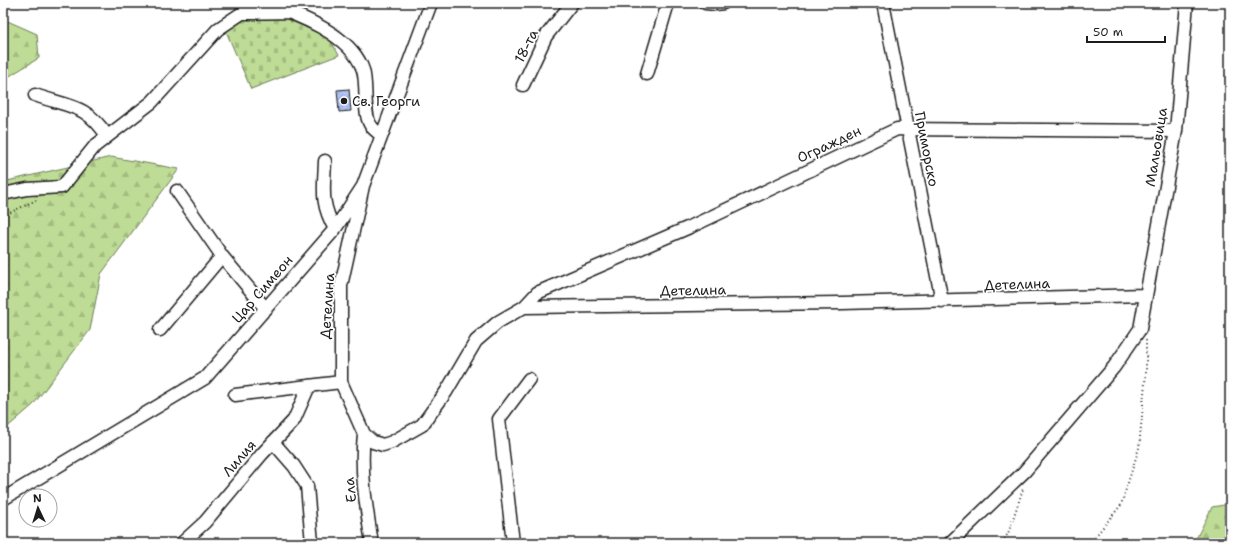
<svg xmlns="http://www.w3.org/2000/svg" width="1233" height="546" viewBox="0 0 1233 546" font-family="'Shantell Sans',sans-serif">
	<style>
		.forest { fill: url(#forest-firs); stroke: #6d7c58 }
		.cemetery { fill: url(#cemetery-stones); stroke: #6d7c58 }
		.building { fill: url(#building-hatch); stroke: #1c1c1c }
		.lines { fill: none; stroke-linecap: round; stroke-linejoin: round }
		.minor-casing { stroke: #1c1c1c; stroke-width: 15 }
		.path { stroke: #1c1c1c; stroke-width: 2; stroke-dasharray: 1 3; stroke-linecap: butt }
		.minor { stroke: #fff; stroke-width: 12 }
		.poi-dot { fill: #1c1c1c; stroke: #fff; stroke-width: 1.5 }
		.labels { text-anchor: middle; stroke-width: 3.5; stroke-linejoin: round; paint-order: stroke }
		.street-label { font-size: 14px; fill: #1c1c1c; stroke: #fff }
		.poi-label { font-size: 14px; fill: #1c1c1c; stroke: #fff; text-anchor: start }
	</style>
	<defs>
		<pattern id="forest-firs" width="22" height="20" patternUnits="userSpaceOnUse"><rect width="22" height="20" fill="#bedc95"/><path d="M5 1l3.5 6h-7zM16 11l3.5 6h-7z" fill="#a3bc80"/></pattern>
		<pattern id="cemetery-stones" width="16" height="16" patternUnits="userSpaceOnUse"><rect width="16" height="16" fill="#bedc95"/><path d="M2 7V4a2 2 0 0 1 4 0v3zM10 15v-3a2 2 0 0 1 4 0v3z" fill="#a3bc80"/></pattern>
		<pattern id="building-hatch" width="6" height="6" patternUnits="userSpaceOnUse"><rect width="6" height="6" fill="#afc2f1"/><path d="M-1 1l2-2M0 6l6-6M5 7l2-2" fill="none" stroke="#96a6ce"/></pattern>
	</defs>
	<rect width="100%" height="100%" fill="#fff"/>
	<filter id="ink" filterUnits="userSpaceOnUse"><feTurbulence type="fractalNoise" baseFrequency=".025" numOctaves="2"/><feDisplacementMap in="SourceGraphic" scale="8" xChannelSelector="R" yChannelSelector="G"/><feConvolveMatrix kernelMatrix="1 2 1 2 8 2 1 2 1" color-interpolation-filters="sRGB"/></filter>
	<g filter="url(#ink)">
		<path class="forest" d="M 3,19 L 37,34 L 39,58 L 3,80 Z
			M 111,157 L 179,169 L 101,274 L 90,330 L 33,405 L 3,431 L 3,182 Z
			M 1230,504 L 1230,543 L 1194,543 L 1212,507 Z"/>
		<path class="cemetery" d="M 283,17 L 329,38 L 339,55 L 251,89 L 225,29 L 243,19 Z"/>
		<path class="building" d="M 349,89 L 351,111 L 339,112 L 337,90 Z"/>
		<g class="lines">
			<g class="minor-casing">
				<path id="minor" d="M 262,3 C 295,13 351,34 363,70 C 368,86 362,116 372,127 C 374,130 378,132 381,135
					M 705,3 L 716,4 L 723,3
					M 883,3 L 942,301
					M 647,74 L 668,3
					M 523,85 L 546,36 L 572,3
					M 35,95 C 68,107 87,104 107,136
					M 325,161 C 324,189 320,203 335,229
					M 363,186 L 341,286 L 341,382 L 364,434 L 373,442 L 383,445 L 392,442 L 422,425 L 446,392 L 476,341 L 498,322 L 524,307 L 842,303 L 1145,295
					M 177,191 L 222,256 L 266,309
					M 3,194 L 27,189 L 62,187 L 95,146 L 152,102 L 218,29 L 242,13 L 293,12
					M 524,307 L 537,293 L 692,226 L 897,129 L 1176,131
					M 160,330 L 222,256
					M 235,395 L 341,382
					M 364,434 C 360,471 366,506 372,543
					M 273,442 L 294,466 L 307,486 L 312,543
					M 3,499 L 205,378 L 335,229 L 363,186 L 431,3
					M 182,543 L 205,522 L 262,454 L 294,420 L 309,386
					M 513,543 L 499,419 L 529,379
					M 950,543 L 1024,472 L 1114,367 L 1140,329 L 1176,131 L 1187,3"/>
			</g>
			<path class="path" d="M 3,216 L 36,200
				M 1003,543 L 1009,531 L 1023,489
				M 1090,543 L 1121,505 L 1139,448 L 1146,372 L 1146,340"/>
			<use href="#minor" class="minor"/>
		</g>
	</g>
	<circle class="poi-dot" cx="344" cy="101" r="4"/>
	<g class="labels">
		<g class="street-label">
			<text transform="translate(526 46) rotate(-63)" y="5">18-та</text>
			<text transform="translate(829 144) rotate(-25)" y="5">Огражден</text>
			<text transform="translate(1156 147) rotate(-81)" y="5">Мальовица</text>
			<text transform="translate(927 149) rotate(79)" y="5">Приморско</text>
			<text transform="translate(1017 284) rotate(-2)" y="5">Детелина</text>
			<text transform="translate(262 289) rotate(-49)" y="5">Цар Симеон</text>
			<text transform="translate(693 290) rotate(-1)" y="5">Детелина</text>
			<text transform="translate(327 306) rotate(-86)" y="5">Детелина</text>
			<text transform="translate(239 458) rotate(-49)" y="5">Лилия</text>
			<text transform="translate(350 490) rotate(-96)" y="5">Ела</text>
		</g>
		<g class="poi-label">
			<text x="352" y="106">Св. Георги</text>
		</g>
	</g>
	<rect width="1233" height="546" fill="none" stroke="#fff" stroke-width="16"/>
	<rect x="8" y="8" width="1217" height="530" fill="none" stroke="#1c1c1c" stroke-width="1.5" filter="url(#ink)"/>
	<g transform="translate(38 508) rotate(356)"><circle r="19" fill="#ffffff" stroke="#a4a4a4"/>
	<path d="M0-3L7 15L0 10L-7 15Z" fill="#1c1c1c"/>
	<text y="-6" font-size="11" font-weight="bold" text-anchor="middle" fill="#1c1c1c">N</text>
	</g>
	<path d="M1087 36v6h78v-6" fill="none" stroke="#1c1c1c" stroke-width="2"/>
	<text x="1093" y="36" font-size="12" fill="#1c1c1c" stroke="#ffffff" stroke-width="3" paint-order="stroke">50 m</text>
</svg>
